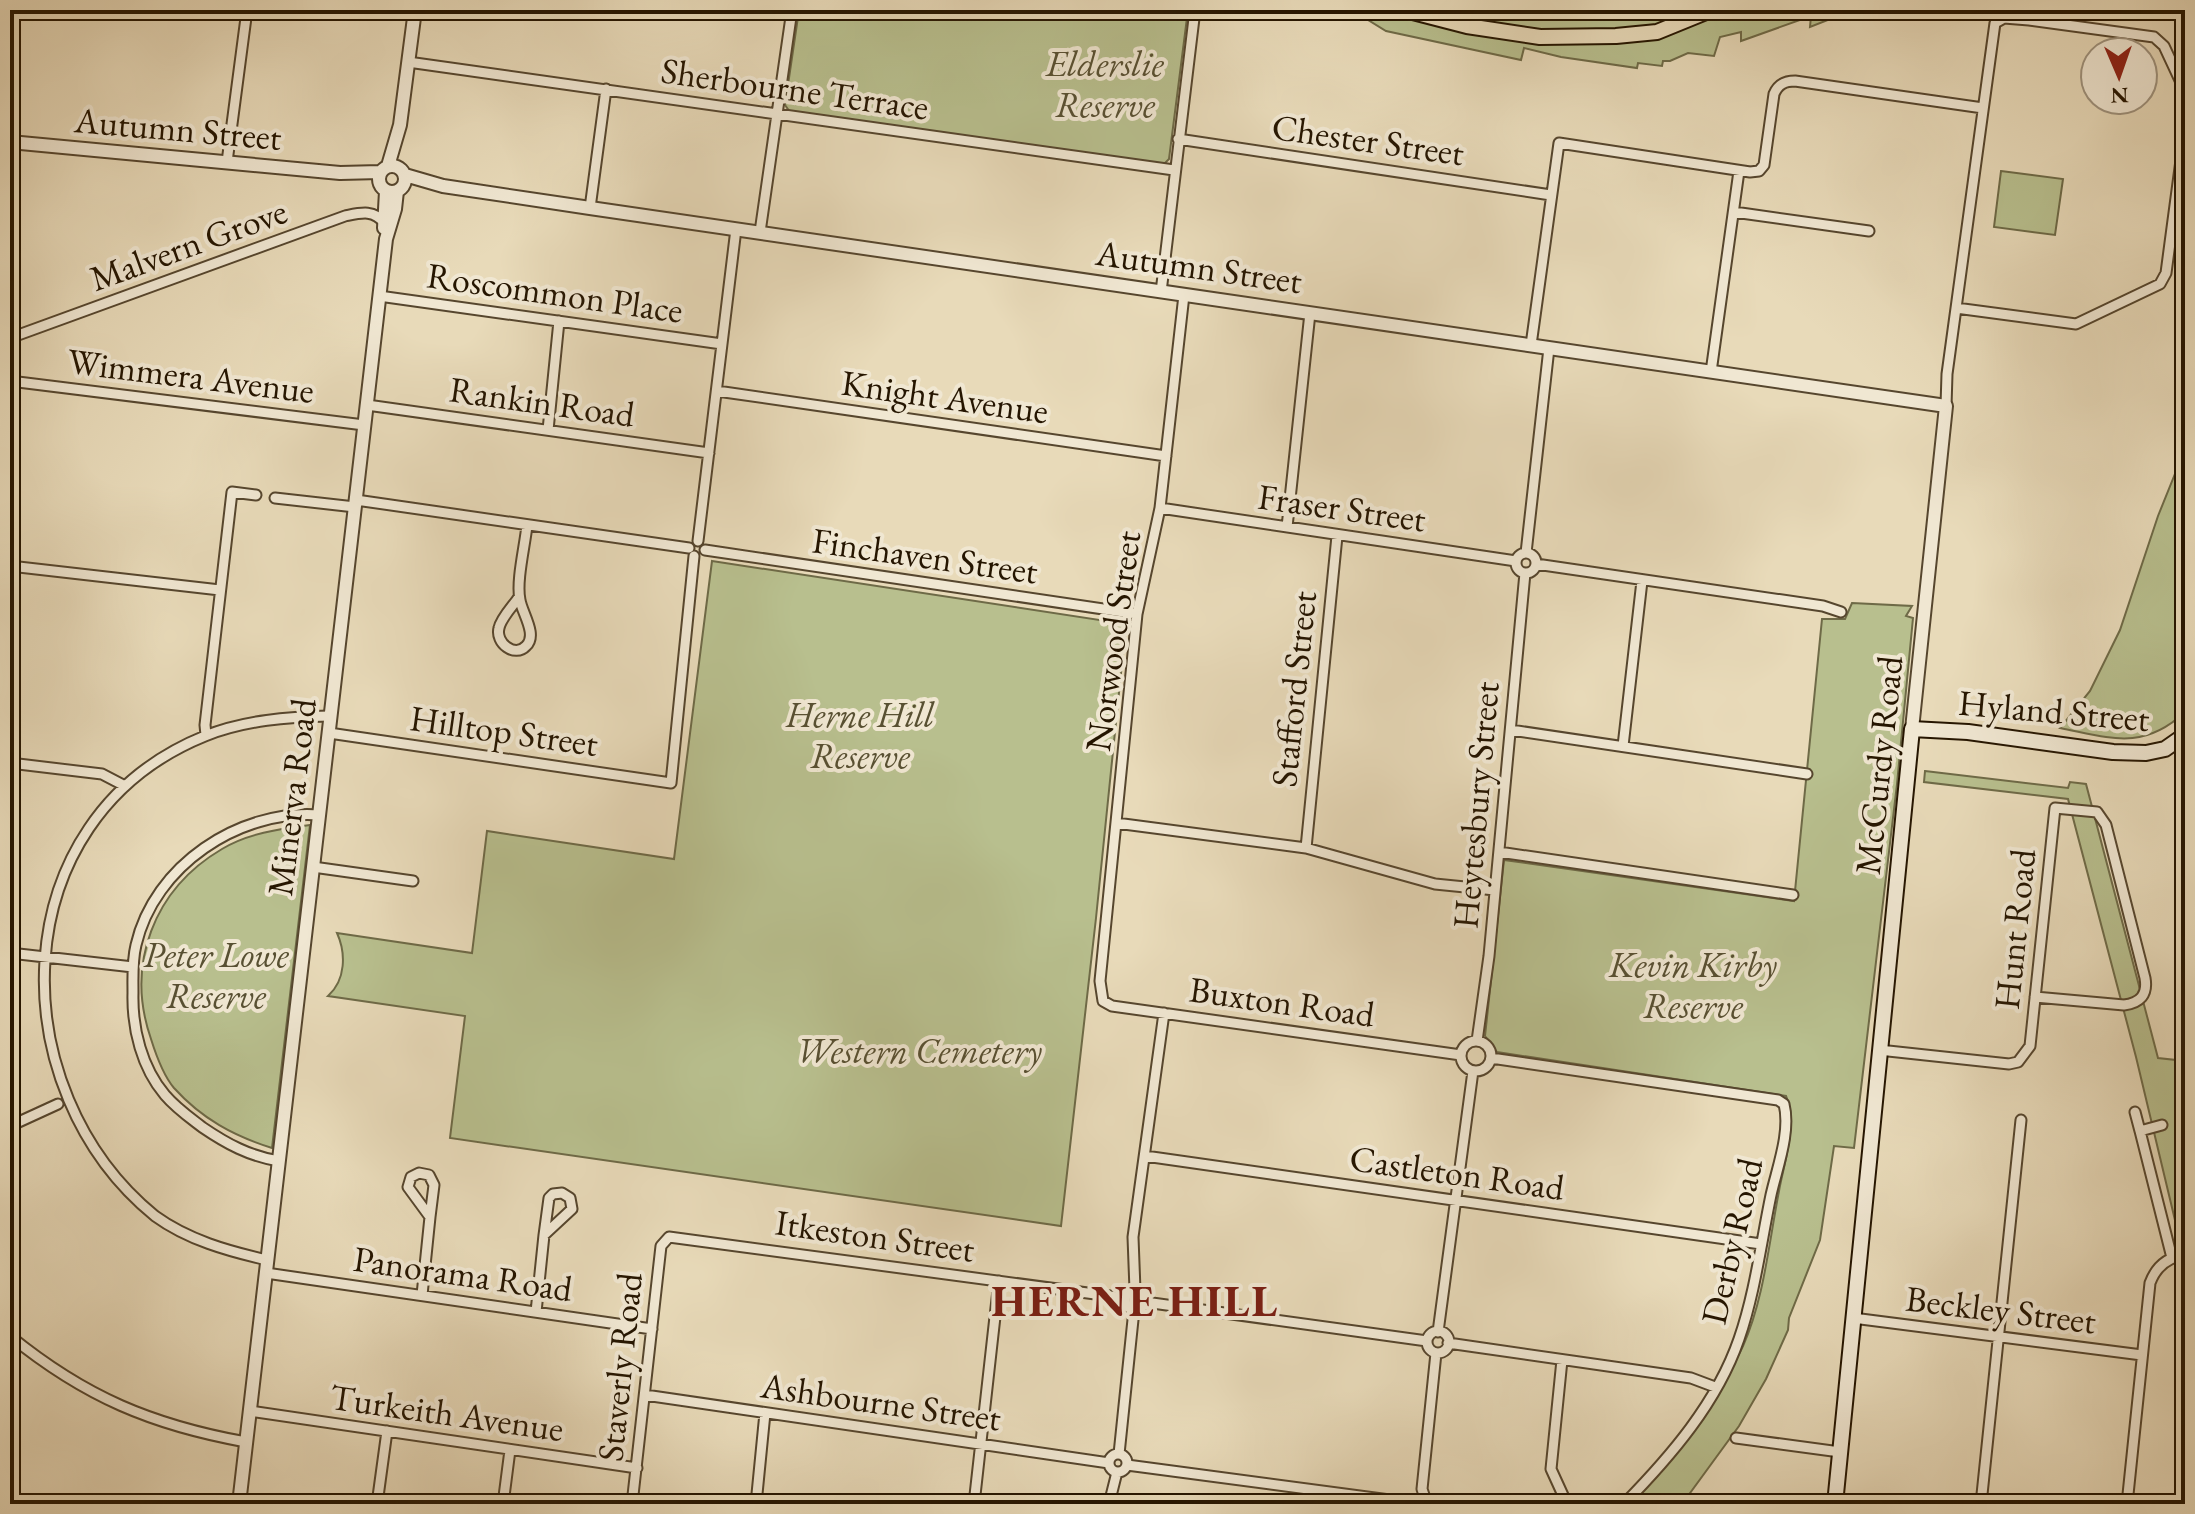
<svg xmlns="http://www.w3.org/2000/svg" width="2195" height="1514" viewBox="0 0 2195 1514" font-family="'EB Garamond',serif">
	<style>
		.green { fill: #b8bf8e; stroke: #6e6a47; stroke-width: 2 }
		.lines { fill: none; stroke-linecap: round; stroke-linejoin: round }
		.minor-casing { stroke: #56462e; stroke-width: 13 }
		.tertiary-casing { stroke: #56462e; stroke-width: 16 }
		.secondary-casing { stroke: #251500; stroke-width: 18 }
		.primary-casing { stroke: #251500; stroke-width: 18 }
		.minor { stroke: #f0e7d2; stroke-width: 9 }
		.tertiary { stroke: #f0e7d2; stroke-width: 12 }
		.secondary { stroke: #f0e7d2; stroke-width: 14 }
		.primary { stroke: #e8dab9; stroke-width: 14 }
		.labels { text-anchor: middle; stroke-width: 8; stroke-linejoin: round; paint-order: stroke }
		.park-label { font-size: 36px; font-style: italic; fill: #585032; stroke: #f0e7d2 }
		.street-label { font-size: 36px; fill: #251500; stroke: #f0e7d2 }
		.district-label { font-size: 44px; font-weight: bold; letter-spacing: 2px; fill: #7a1f14; stroke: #f0e7d2 }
	</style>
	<rect width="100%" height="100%" fill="#e8dab9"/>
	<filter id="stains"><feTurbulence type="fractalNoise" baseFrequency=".0025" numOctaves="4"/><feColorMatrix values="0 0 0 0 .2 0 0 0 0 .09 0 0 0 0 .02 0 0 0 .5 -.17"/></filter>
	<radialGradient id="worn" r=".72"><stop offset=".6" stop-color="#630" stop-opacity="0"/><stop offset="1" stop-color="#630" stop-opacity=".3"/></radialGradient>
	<path class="green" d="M 799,10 L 1188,10 L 1169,159 L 1164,164 L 1158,164 L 790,112 L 785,105 Z
		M 1352,10 L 1867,10 L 1849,16 L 1848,12 L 1810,27 L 1811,16 L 1741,41 L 1741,32 L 1720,37 L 1714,56 L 1688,53 L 1670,61 L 1663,61 L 1662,66 L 1638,63 L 1637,68 L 1561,57 L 1524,48 L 1521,60 L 1386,31 Z
		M 2001,171 L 2063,179 L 2055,235 L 1994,227 Z
		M 2185,449 L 2185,712 C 2143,751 2111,738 2060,728 L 2090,691 L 2120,630 L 2158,516 Z
		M 712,561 L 1126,624 L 1096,918 L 1061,1226 L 450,1138 L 465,1016 L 328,996 C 346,980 346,953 337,933 L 472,953 L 487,831 L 674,859 Z
		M 1852,603 L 1912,606 L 1906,616 L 1913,618 L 1897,784 L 1854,1148 L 1834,1146 L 1820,1240 L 1789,1318 L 1788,1330 L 1766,1379 L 1739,1426 L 1682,1504 L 1629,1504 C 1671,1454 1716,1406 1743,1346 C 1764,1299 1769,1242 1779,1191 C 1784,1163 1798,1123 1786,1096 L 1497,1052 L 1485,1036 L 1504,860 L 1794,901 L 1822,619 L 1845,619 Z
		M 1925,771 L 2068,788 L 2070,782 L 2086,784 L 2158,1058 L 2185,1061 L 2185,1262 L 2136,1057 L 2068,799 L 1924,782 Z
		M 310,825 L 272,1148 C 234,1136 202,1119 174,1088 C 163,1075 156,1055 151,1039 C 125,964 154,889 222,849 C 248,833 280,829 310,825 Z"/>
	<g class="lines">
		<g class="minor-casing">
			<path id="minor" d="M 231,10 L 247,12
				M 10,12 L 17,10
				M 408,62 L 1174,170
				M 1178,139 L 1551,195
				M 227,162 L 247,10
				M 590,208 L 606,89
				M 1734,212 L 1869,231
				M 760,232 L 792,10
				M 1161,292 L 1195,10
				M 1184,295 L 1160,508 L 1137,614 L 1100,981 L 1103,1001 L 1112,1006 L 1461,1055
				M 379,296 L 722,344
				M 1956,308 L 2076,324 L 2160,284 L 2166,273 L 2185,130
				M 10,338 L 345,216 C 360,213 374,209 384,223
				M 1531,345 L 1559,143 L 1750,172 L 1759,171 L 1764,165 L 1774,94 C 1778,84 1785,81 1795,81 L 1983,108
				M 1711,372 L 1739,171
				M 10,381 L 364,425
				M 717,391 L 1166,456
				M 367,405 L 709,453
				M 1946,406 L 1947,374 L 1995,23 L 2004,18 L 2029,20 L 2154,37 L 2164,46 L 2185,91
				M 548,430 L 559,321
				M 275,498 L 355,507
				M 356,500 L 689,548
				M 1160,508 L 1516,561
				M 1287,527 L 1310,313
				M 698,541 L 736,229
				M 705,550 L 1137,614
				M 1526,553 L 1549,348
				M1516 563a10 10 0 1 1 20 0a10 10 0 1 1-20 0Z
				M 1536,564 L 1823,606 L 1841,612
				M 10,566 L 220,590
				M 519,597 C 513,606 501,618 499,628 C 495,643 515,658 526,646 C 538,635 522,613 520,600 C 516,581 525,546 527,525
				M 1511,730 L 1807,774
				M 329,733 L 671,783 L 694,556
				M 206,735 L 205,725 L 232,492 L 256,495
				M 1623,746 L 1642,581
				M 10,763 L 102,774 L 125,786
				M 1116,823 L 1306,848 L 1435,884 L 1495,890
				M 1306,848 L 1337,536
				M 1499,852 L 1793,895
				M 313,867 L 413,881
				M 10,953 L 133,967
				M 1477,1041 L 1489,956 L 1525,573
				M1461 1056a15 15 0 1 1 30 0a15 15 0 1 1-30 0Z
				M 1879,1050 L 2009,1064 L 2018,1062 L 2030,1046 L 2055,808 L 2097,812 L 2106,825 L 2145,978 C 2148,995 2140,1003 2124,1005 L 2035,997
				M 1491,1058 L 1778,1100 L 1784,1104 C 1791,1132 1777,1168 1771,1195 C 1761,1243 1755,1293 1739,1339 C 1717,1403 1670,1457 1624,1504
				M 2135,1112 L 2140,1131
				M 2162,1125 L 2140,1131 L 2172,1258
				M 10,1126 L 58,1104
				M 1145,1156 L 1761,1244
				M 279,1161 C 249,1156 227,1144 202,1127 C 189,1117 176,1108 165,1095 C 142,1068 132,1029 133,993 C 133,977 132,961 136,945 C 154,866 239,809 319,815
				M 419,1173 L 429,1175 L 434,1185 L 430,1217 L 408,1187 L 411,1177 Z
				M 562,1193 L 570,1198 L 572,1209 L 544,1235 L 549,1198 L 553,1194 Z
				M 267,1260 C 228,1251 188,1240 155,1216 C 0,1090 0,819 205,736 C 245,720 288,717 330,716
				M 266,1273 L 652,1329
				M1125 1300a10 10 0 1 1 20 0a10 10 0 1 1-20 0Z
				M 1135,1290 L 1133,1237 L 1164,1013
				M 422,1295 L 430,1217
				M 1145,1302 L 1427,1341
				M 536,1312 L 544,1235
				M 1853,1318 L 2142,1355
				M1427 1342a11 11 0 1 1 22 0a11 11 0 1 1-22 0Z
				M 1438,1332 L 1473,1071
				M 10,1336 C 85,1397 152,1425 246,1442
				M 1448,1343 L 1691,1378 L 1715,1387
				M 1562,1360 L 1551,1469 L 1567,1504
				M 645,1395 L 1109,1463
				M 250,1411 L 637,1468
				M 1736,1438 L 1840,1452
				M1109 1463a9 9 0 1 1 18 0a9 9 0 1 1-18 0Z
				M 1119,1454 L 1134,1310
				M 1127,1465 L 1420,1504
				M 377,1504 L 387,1431
				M 503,1504 L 510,1450
				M 632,1504 L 661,1246 L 669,1237 L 1125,1298
				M 756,1504 L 765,1413
				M 974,1504 L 999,1281
				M 1109,1504 L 1117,1472
				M 1427,1504 L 1422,1489 L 1436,1353
				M 1981,1504 L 2021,1120
				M 2127,1504 L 2150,1283 C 2156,1267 2167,1257 2185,1255"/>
		</g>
		<g class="tertiary-casing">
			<path id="tertiary" d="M 10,142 L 340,173 L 380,172
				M379 179a13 13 0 1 1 26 0a13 13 0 1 1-26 0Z
				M 388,166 L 400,125 L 415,10
				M 405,175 L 443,186 L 590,208 L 1946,406 L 1912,729
				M 384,228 L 386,191
				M 239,1504 L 386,239 L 395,209 L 397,191"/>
		</g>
		<g class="secondary-casing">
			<path id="secondary" d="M 1835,1504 L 1912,729 L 1968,732 L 2113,752 L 2146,753 L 2165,749 L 2185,735"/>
		</g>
		<g class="primary-casing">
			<path id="primary" d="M 1405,10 L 1467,26 L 1540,37 L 1616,36 L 1657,32 L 1711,10"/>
		</g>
		<use href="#minor" class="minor"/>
		<use href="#tertiary" class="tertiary"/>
		<use href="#secondary" class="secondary"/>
		<use href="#primary" class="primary"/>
	</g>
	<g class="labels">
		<g class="park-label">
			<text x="1105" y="76">Elderslie<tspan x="1105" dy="41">Reserve</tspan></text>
			<text x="860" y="727">Herne Hill<tspan x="860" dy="41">Reserve</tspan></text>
			<text x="216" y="967">Peter Lowe<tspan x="216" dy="41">Reserve</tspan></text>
			<text x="1693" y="977">Kevin Kirby<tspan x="1693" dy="41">Reserve</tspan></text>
			<text x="919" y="1063">Western Cemetery</text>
		</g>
		<g class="street-label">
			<text transform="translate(795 88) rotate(8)" y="13">Sherbourne Terrace</text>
			<text transform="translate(178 128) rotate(5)" y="13">Autumn Street</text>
			<text transform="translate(1368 139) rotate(8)" y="13">Chester Street</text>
			<text transform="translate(188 244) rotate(-20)" y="13">Malvern Grove</text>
			<text transform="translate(1199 266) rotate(8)" y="13">Autumn Street</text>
			<text transform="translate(555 292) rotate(8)" y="13">Roscommon Place</text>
			<text transform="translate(191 375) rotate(7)" y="13">Wimmera Avenue</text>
			<text transform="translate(945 396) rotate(8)" y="13">Knight Avenue</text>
			<text transform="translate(542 401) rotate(8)" y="13">Rankin Road</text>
			<text transform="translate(1342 507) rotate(8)" y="13">Fraser Street</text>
			<text transform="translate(925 555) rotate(8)" y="13">Finchaven Street</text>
			<text transform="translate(1112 641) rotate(-82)" y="13">Norwood Street</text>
			<text transform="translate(1293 689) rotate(-84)" y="13">Stafford Street</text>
			<text transform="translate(2054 710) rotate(5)" y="13">Hyland Street</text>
			<text transform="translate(504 730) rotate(8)" y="13">Hilltop Street</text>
			<text transform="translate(1878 765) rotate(-84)" y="13">McCurdy Road</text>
			<text transform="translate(291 797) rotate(-83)" y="13">Minerva Road</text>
			<text transform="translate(1475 805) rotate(-85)" y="13">Heytesbury Street</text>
			<text transform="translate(2014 929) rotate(-84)" y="13">Hunt Road</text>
			<text transform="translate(1282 1001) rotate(8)" y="13">Buxton Road</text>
			<text transform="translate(1457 1172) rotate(8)" y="13">Castleton Road</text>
			<text transform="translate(875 1235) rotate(8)" y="13">Itkeston Street</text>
			<text transform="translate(1731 1241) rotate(-77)" y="13">Derby Road</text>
			<text transform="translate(463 1273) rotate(8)" y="13">Panorama Road</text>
			<text transform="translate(2001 1309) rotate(7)" y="13">Beckley Street</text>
			<text transform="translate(619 1367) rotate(-84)" y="13">Staverly Road</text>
			<text transform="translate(881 1401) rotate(8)" y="13">Ashbourne Street</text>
			<text transform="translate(447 1412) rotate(8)" y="13">Turkeith Avenue</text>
		</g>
		<g class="district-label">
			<text x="1135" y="1316">HERNE HILL</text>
		</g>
	</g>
	<rect width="2195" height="1514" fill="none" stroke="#e8dab9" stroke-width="40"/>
	<rect x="12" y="12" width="2171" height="1490" fill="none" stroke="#251500" stroke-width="4"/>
	<rect x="20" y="20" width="2155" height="1474" fill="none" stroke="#251500" stroke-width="2"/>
	<g transform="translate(2119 76) rotate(178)"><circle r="38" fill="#f0e7d2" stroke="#9f937e" stroke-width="2"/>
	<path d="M0-6L14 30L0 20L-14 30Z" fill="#8f2418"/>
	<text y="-12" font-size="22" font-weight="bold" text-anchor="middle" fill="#251500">N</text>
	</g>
	<rect width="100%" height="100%" filter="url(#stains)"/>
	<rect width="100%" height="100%" fill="url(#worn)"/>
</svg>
